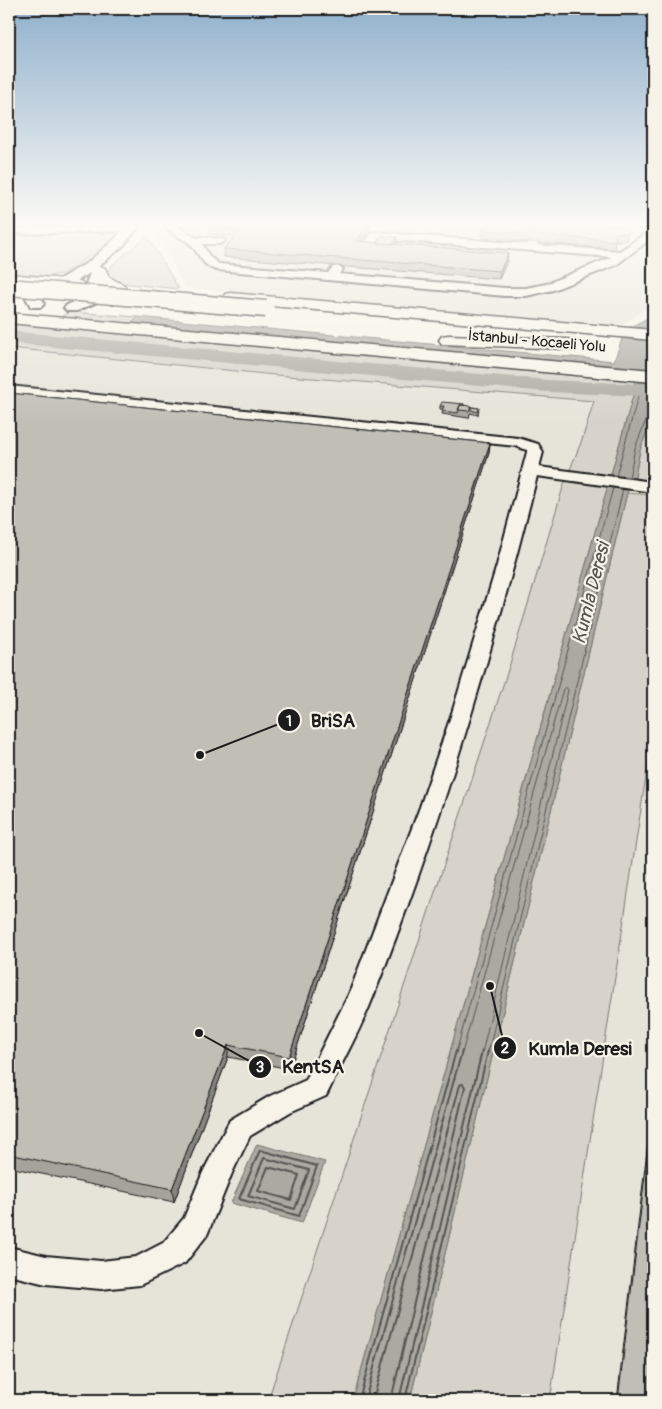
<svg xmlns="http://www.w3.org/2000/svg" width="662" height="1409" viewBox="0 0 662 1409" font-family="Pangolin,sans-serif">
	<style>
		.built { fill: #e6e3d9 }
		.green { fill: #d7d3cb; stroke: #7a7874 }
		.water { fill: #aca9a2; stroke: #72716c }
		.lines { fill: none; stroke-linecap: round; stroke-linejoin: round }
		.shore-far1 { stroke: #565452; stroke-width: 1 }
		.shore { stroke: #565452; stroke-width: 2 }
		.river { fill: #aca9a2; fill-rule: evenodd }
		.minor-casing { stroke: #1c1c1c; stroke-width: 4 }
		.major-casing { stroke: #1c1c1c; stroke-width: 4 }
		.highway-casing { stroke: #1c1c1c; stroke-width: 3 }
		.minor { fill: #f7f3e8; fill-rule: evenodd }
		.major { fill: #f7f3e8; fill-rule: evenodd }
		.highway { fill: #f7f3e8; fill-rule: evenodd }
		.highway-bridge-casing { stroke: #1c1c1c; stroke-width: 19; stroke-linecap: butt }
		.highway-bridge { stroke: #f7f3e8; stroke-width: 16 }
		.wall { fill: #a5a39c; stroke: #1c1c1c }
		.shaded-wall { fill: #86857f; stroke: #1c1c1c }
		.building { fill: #c0beb5; stroke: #1c1c1c }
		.labels { text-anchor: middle; stroke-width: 4.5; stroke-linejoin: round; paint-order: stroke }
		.far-street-label { font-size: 15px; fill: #1c1c1c; stroke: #f7f3e8 }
		.water-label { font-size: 19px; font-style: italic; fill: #565452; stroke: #f7f3e8 }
		.leader { fill: none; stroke: #1c1c1c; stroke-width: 2 }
		.callout-dot { fill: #1c1c1c; stroke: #f7f3e8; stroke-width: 2 }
		.mark-label { font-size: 15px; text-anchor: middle; font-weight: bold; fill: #fff }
		.callout-label { font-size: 19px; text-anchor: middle; font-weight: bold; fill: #1c1c1c; stroke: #f7f3e8; stroke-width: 4.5; stroke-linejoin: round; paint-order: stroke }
	</style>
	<rect width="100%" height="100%" fill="#f7f3e8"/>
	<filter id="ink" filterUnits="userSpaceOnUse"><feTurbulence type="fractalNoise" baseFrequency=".02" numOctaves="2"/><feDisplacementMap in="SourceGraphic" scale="10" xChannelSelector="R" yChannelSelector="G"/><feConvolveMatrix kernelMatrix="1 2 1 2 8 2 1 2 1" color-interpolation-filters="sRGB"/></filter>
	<g filter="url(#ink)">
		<path class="built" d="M 153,225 L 653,225 L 653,304 L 620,326 L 185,288 Z
			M 9,348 L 275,375 L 594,401 L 582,440 L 564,484 L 509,667 L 268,1400 L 9,1400 Z
			M 653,731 L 653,1400 L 550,1400 Z"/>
		<path class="green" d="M 114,231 L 117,232 L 115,237 L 73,268 L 61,274 L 44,277 L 9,273 L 9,235 Z
			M 147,236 L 179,289 L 119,283 L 112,281 L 106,274 L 111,266 Z
			M 73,312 L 138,317 L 130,325 L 63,319 L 61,317 L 67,313 Z
			M 9,321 L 635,379 L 634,392 L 353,1400 L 268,1400 L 509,667 L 564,484 L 582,440 L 594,401 L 275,375 L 9,348 Z
			M 653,415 L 653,482 L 634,481 L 640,450 Z
			M 627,493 L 653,495 L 653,731 L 550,1400 L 410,1400 Z"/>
		<path class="water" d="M 653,315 L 653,415 L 640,450 L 634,481 L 627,493 L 410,1400 L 353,1400 L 634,392 L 637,370 L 130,325 L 138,317 L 614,361 L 622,339 L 621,332 Z
			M 257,1144 L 325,1162 L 302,1223 L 231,1203 Z"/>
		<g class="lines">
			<path class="shore-far1" d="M 616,476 L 639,393 L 639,382
				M 629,478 L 635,448 L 646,420 L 653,416
				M 456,1053 L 613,488
				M 462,1053 L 563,689 L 566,687 L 568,690 L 482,1053
				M 488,1053 L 623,489"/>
			<path class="shore" d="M 260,1150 L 317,1166 L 299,1216 L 239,1199 Z
				M 264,1158 L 309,1170 L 295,1209 L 248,1196 Z
				M 268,1167 L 299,1175 L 291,1200 L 258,1191 Z
				M 359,1400 L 456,1051
				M 365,1400 L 462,1051
				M 373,1400 L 460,1085 L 463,1084 L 465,1087 L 391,1400
				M 399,1400 L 482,1051
				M 405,1400 L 488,1051"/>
			<path class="river" d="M 9,331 L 547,380 L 643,384 L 651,385 L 653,391 L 651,395 L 643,396 L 547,392 L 9,343 Z"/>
			<g class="minor-casing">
				<path id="minor" d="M 134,225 L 136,228 L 131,231 L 9,234 L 9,228 Z
					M 165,225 L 176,225 L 196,238 L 201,237 L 224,239 L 225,241 L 220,244 L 202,244 L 210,257 L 219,264 L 328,273 L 333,267 L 337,266 L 343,269 L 339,274 L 505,288 L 526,288 L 546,284 L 612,257 L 378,239 L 375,244 L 367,244 L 366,242 L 371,233 L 375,232 L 527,244 L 529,240 L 533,239 L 538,242 L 537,245 L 620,251 L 646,233 L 647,225 L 653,225 L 653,237 L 616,265 L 553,290 L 526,296 L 505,296 L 217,270 C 203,267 200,255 191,245 C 183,237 172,236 165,225 Z
					M 9,386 L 518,438 L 538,444 L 543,452 L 539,467 L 653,482 L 653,492 L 537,476 C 493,651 441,825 375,992 C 363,1025 345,1056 330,1088 L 326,1096 L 290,1112 L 250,1136 L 232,1173 L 207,1235 L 185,1263 L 140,1285 L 101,1289 L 46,1284 L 9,1275 L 9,1247 L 46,1256 L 101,1261 L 136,1257 L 163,1243 L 184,1218 L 203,1172 L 230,1120 L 270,1096 L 306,1080 L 349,994 L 420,807 L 452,713 L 497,565 L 527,452 L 527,450 L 516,446 L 9,394 Z"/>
			</g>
			<g class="major-casing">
				<path id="major" d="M 126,225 L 136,225 L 138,228 L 123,246 L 94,270 L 102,271 L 104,274 L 99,286 L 103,294 L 100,301 L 77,311 L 67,311 L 64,308 L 67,305 L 88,295 L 85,286 L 90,273 L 67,287 L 42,297 L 44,304 L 41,307 L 31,307 L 26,298 L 31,291 L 56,281 L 87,263 L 114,240 Z"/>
			</g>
			<g class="highway-casing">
				<path id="highway" d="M 99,266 L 105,268 L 109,277 L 124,285 L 126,288 L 124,291 L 112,291 L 96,283 L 91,271 L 93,268 Z
					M 9,274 L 76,280 L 82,282 L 84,285 L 82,288 L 76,290 L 9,284 Z
					M 231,293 L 653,330 L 653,340 L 225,302 L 223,298 L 225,294 Z
					M 9,313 L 653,370 L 653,382 L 9,323 Z
					M 448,335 L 567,339 L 573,340 L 576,344 L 573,348 L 567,349 L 442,344 L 439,340 L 442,336 Z"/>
			</g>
			<use href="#minor" class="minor"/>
			<use href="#major" class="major"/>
			<use href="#highway" class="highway"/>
			<g class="highway-bridge-casing">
				<path id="highway-bridge" d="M 9,287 L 266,309"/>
			</g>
			<use href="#highway-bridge" class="highway-bridge"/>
		</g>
		<path class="wall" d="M 211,225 L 370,225 L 370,228 L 361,242 L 376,243 L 397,242 L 396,244 L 508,253 L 507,261 L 499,279 L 224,257 L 224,249 L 235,236 L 210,234 L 210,227 Z
			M 485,225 L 629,225 L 626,241 L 615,241 L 614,249 L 482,238 L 482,230 Z
			M 9,393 L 490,443 L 489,453 L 290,1069 L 228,1057 L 174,1202 L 9,1167 Z
			M 464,404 L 464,406 L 479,408 L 478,415 L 470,413 L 469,418 L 442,414 L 443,409 L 440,409 L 440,406 Z
			M 653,1100 L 653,1400 L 617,1400 Z"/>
		<path class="shaded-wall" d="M 241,225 L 249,225 L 238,237 L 238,229 Z
			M 367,225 L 370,225 L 370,228 L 356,249 L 356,241 Z
			M 397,237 L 397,242 L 392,251 L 392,246 Z
			M 508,253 L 507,261 L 499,279 L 500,271 Z
			M 490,443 L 489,453 L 290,1069 L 289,1057 Z
			M 228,1045 L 228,1057 L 174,1202 L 172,1189 Z"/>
		<path class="building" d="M 211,225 L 241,225 L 238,229 L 210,227 Z
			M 246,225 L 367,225 L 356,241 L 508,253 L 500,271 L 224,249 Z
			M 485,225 L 629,225 L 627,233 L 616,233 L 615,241 L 482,230 Z
			M 381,236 L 397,237 L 393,244 L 376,243 Z
			M 9,393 L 490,443 L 289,1057 L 228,1045 L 172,1189 L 9,1154 Z
			M 442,402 L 464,404 L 463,405 L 460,405 L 458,413 L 442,411 L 444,406 L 440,406 Z
			M 460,405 L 471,406 L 469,411 L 458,410 Z
			M 471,407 L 479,408 L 478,412 L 471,410 Z
			M 653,1109 L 653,1400 L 618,1400 Z"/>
	</g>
	<linearGradient id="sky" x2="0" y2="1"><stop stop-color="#90b0cc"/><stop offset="0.53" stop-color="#fbfaf5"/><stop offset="1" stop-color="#fbfaf5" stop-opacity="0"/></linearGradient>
	<rect width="662" height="423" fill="url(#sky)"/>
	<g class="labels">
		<g class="far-street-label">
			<text transform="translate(537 341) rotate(5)" y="5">İstanbul - Kocaeli Yolu</text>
		</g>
		<g class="water-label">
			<text transform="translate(590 593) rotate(-76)" y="7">Kumla Deresi</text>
		</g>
	</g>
	<path class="leader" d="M200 755L289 720M490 986L505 1048M199 1033L260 1067"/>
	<g class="callout-dot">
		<circle cx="200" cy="755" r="5"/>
		<circle cx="490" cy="986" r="5"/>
		<circle cx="199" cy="1033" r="5"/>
		<circle cx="289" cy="720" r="12"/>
		<circle cx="505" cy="1048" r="12"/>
		<circle cx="260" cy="1067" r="12"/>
	</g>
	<g class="mark-label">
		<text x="289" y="726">1</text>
		<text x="505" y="1053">2</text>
		<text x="260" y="1072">3</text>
	</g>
	<g class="callout-label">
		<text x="333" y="727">BriSA</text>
		<text x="580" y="1055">Kumla Deresi</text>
		<text x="313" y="1073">KentSA</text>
	</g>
	<rect width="662" height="1409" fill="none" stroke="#f7f3e8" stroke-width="30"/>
	<rect x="15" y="15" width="632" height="1379" fill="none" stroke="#1c1c1c" stroke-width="2" filter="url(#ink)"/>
</svg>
